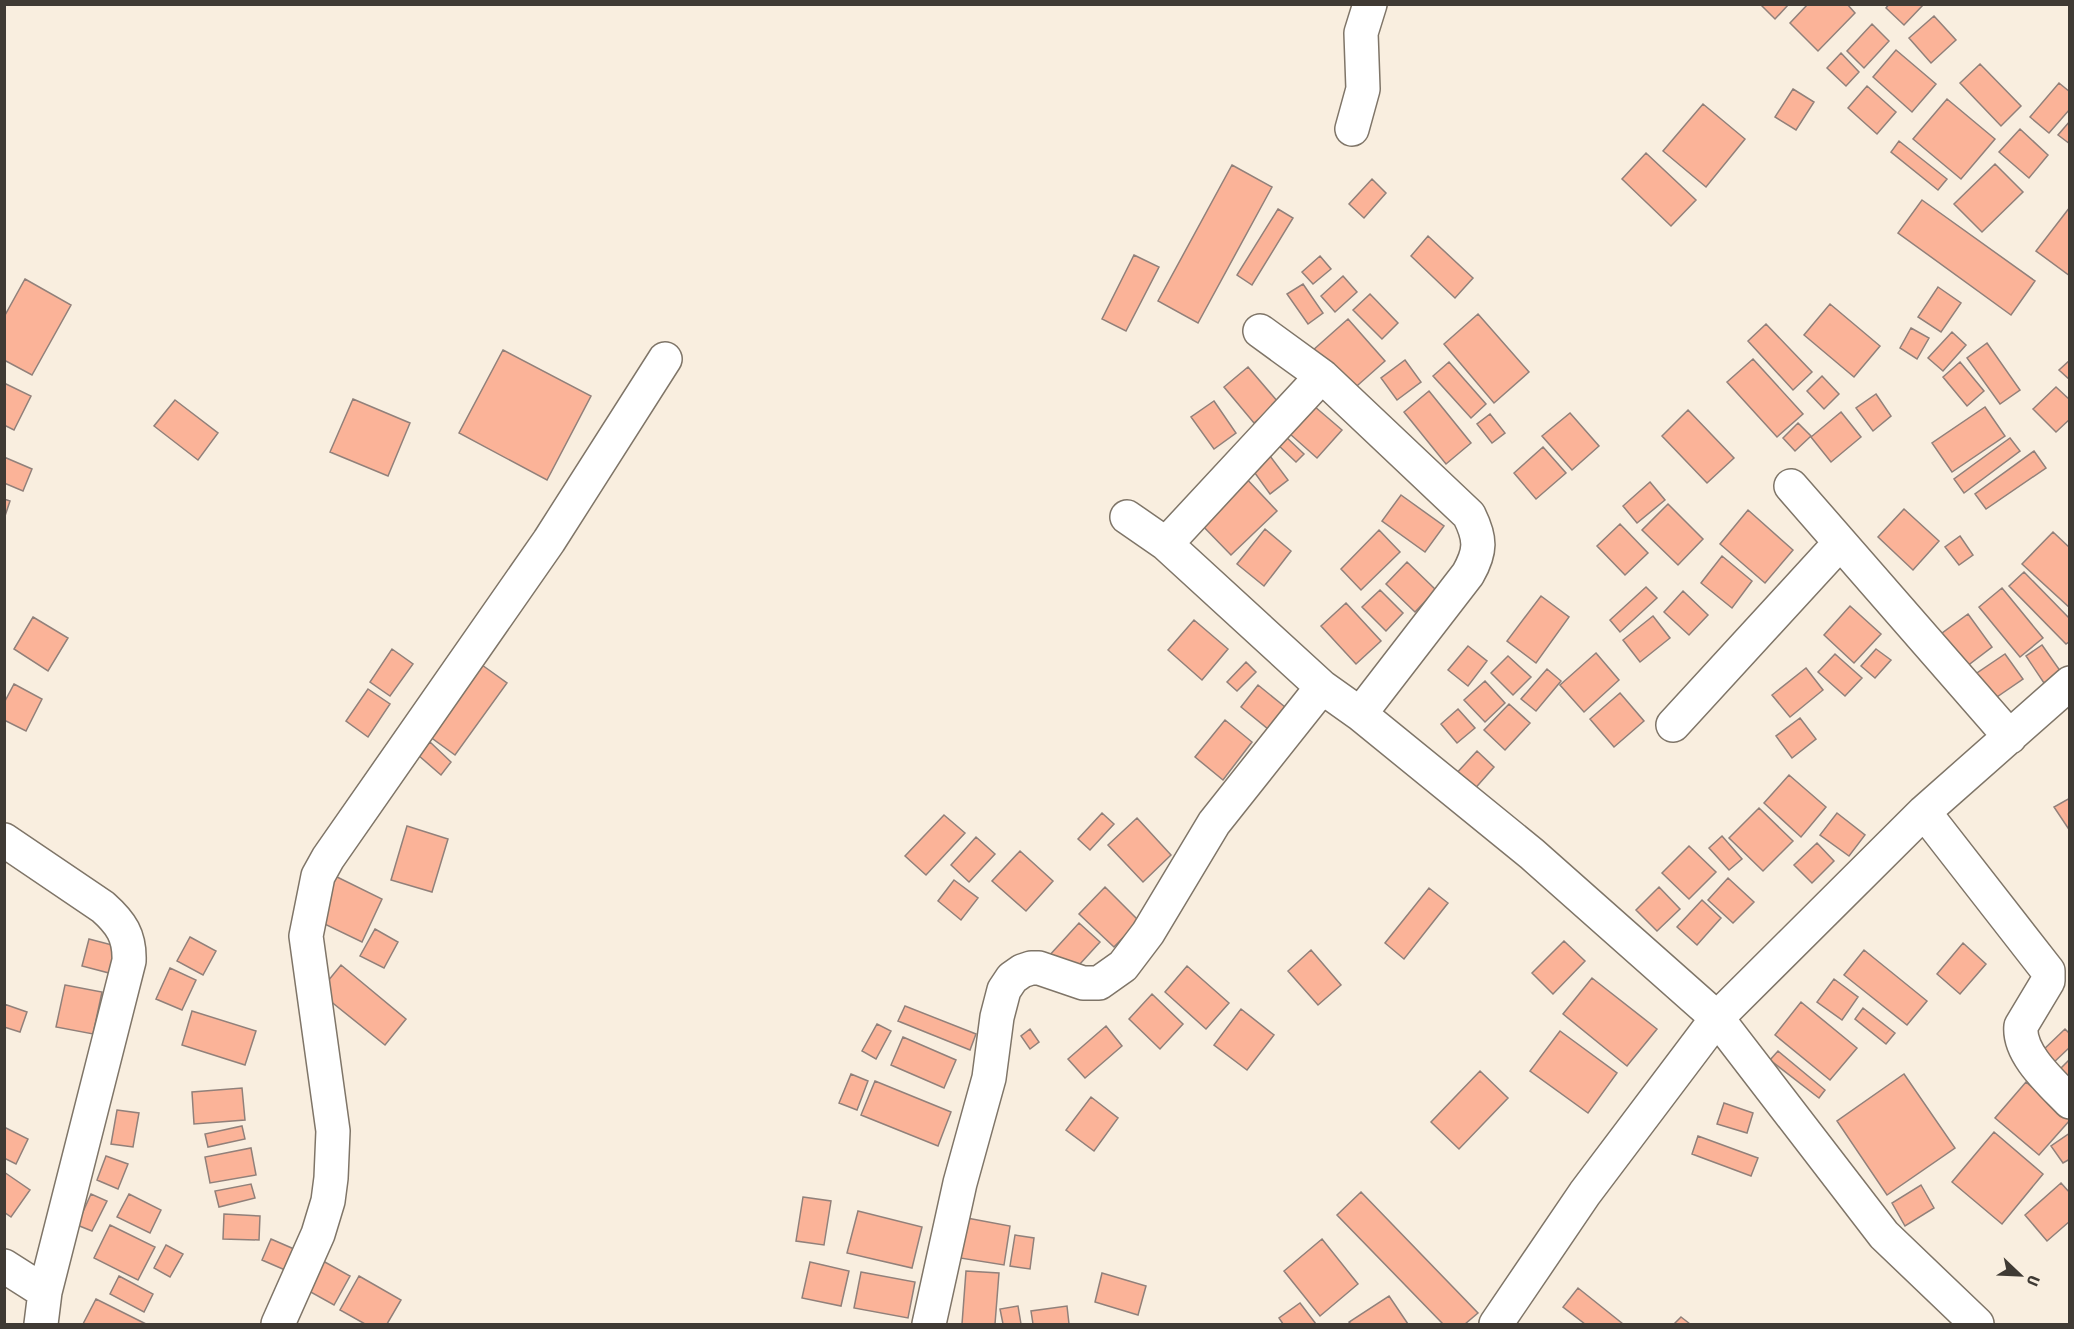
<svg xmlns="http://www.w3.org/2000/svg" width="2074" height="1329" viewBox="0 0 2074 1329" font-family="'Fira Sans Condensed',sans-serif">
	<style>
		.building { fill: #fbb398; stroke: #91807a; stroke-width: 1.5 }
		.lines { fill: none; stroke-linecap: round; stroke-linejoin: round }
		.minor-casing { stroke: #7f7568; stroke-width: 36 }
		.minor { stroke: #fff; stroke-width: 33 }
	</style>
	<rect width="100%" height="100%" fill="#f9eedf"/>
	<path class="building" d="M 1760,4 L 1789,4 L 1775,19 Z
		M 1808,4 L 1847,4 L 1855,13 L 1818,51 L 1790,23 Z
		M 1889,4 L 1924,4 L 1904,25 L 1886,8 Z
		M 1934,16 L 1956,40 L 1931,63 L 1909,38 Z
		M 1872,24 L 1889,41 L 1864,68 L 1847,51 Z
		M 1896,50 L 1936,84 L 1912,112 L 1873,77 Z
		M 1841,53 L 1859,72 L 1846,86 L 1827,68 Z
		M 1980,64 L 2021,106 L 2001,126 L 1960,83 Z
		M 2059,83 L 2070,92 L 2070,109 L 2049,133 L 2030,117 Z
		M 1867,86 L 1896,112 L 1877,134 L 1848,108 Z
		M 1793,89 L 1814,102 L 1796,130 L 1775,117 Z
		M 1947,99 L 1995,139 L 1961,179 L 1913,139 Z
		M 1703,104 L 1745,139 L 1706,187 L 1663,151 Z
		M 2070,121 L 2070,144 L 2058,135 Z
		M 2020,129 L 2048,155 L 2029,178 L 1999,152 Z
		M 1899,141 L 1947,179 L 1938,190 L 1891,152 Z
		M 1646,153 L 1696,200 L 1671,226 L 1622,179 Z
		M 1995,164 L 2023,192 L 1982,232 L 1954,204 Z
		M 1232,165 L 1272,187 L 1198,323 L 1158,301 Z
		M 1372,179 L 1386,193 L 1364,218 L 1349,204 Z
		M 1922,200 L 2035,281 L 2011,315 L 1898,233 Z
		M 2070,207 L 2070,276 L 2036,251 Z
		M 1278,209 L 1293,218 L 1252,285 L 1237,275 Z
		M 1428,236 L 1473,278 L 1455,298 L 1411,256 Z
		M 1134,255 L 1159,267 L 1126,331 L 1102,319 Z
		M 1320,256 L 1331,269 L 1313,284 L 1302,272 Z
		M 1343,276 L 1357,292 L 1335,312 L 1321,296 Z
		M 25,279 L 71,305 L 32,375 L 4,360 L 4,317 Z
		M 1303,284 L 1323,313 L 1308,324 L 1287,294 Z
		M 1938,287 L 1961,303 L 1941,332 L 1918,317 Z
		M 1370,294 L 1398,323 L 1382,339 L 1353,310 Z
		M 1830,304 L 1880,346 L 1854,377 L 1804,335 Z
		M 1478,314 L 1529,372 L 1494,403 L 1444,344 Z
		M 1348,319 L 1385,361 L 1349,393 L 1312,351 Z
		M 1766,324 L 1812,372 L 1793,390 L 1748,341 Z
		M 1911,328 L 1929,338 L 1917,359 L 1900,348 Z
		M 1952,332 L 1966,345 L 1943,371 L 1928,358 Z
		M 1987,343 L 2020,390 L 2000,404 L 1967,358 Z
		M 503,350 L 591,396 L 547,480 L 459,433 Z
		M 1753,359 L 1803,414 L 1777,437 L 1727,382 Z
		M 1405,360 L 1421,382 L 1397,400 L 1381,378 Z
		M 2070,360 L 2070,380 L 2059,370 Z
		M 1449,362 L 1486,404 L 1471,418 L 1433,376 Z
		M 1960,362 L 1984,391 L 1967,406 L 1943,377 Z
		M 1248,367 L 1278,402 L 1254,423 L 1224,387 Z
		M 1822,376 L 1839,394 L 1824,409 L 1807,391 Z
		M 4,383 L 31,396 L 14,430 L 4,425 Z
		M 2056,387 L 2070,400 L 2070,419 L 2056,432 L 2033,409 Z
		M 1429,391 L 1471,443 L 1446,464 L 1404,412 Z
		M 1876,394 L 1891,416 L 1873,431 L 1856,408 Z
		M 353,399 L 410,423 L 388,476 L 330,452 Z
		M 175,400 L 218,433 L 198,460 L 154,426 Z
		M 1214,401 L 1236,433 L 1214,449 L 1191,417 Z
		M 1314,406 L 1342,430 L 1317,458 L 1290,434 Z
		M 1985,407 L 2005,436 L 1952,472 L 1932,443 Z
		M 1688,410 L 1734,458 L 1707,483 L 1662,436 Z
		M 1841,412 L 1861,437 L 1831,462 L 1811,437 Z
		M 1570,413 L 1599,446 L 1572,470 L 1542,436 Z
		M 1490,414 L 1505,433 L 1492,443 L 1477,424 Z
		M 1798,423 L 1811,436 L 1795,451 L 1783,438 Z
		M 1284,435 L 1304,454 L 1296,462 L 1276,443 Z
		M 2010,438 L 2020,451 L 1964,493 L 1954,479 Z
		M 1543,447 L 1566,473 L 1536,499 L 1514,473 Z
		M 2034,451 L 2046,468 L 1986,509 L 1975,494 Z
		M 1270,456 L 1288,480 L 1270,494 L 1252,469 Z
		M 4,457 L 32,469 L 23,491 L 4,483 Z
		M 1242,474 L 1277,511 L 1231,555 L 1196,519 Z
		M 1650,482 L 1665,500 L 1637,523 L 1623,506 Z
		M 1401,495 L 1444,526 L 1425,552 L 1382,521 Z
		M 4,499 L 10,501 L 4,519 Z
		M 1668,504 L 1703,539 L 1678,565 L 1642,530 Z
		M 1904,509 L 1939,541 L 1913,570 L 1878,537 Z
		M 1748,510 L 1793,550 L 1765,583 L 1720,544 Z
		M 1620,524 L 1648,553 L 1625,575 L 1597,546 Z
		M 1265,529 L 1291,551 L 1264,586 L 1237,564 Z
		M 1379,530 L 1400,552 L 1361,590 L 1341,569 Z
		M 2053,532 L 2070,548 L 2070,608 L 2022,564 Z
		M 1960,536 L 1973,555 L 1959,565 L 1945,547 Z
		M 1722,556 L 1752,581 L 1732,608 L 1701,583 Z
		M 1407,562 L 1436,590 L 1415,612 L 1386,584 Z
		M 2024,572 L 2070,619 L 2070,641 L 2066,644 L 2009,586 Z
		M 1646,587 L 1657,598 L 1620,632 L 1610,620 Z
		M 2002,588 L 2043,638 L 2020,657 L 1979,607 Z
		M 1380,590 L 1403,613 L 1386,631 L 1362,607 Z
		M 1683,591 L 1708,615 L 1689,635 L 1664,612 Z
		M 1541,596 L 1569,617 L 1536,663 L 1507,641 Z
		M 1346,603 L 1381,641 L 1356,664 L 1321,626 Z
		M 1850,606 L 1881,634 L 1854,663 L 1824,635 Z
		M 1968,614 L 1992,647 L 1958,673 L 1934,639 Z
		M 1653,616 L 1670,638 L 1640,662 L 1623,640 Z
		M 33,617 L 68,638 L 48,671 L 14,649 Z
		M 1194,620 L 1228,649 L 1202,680 L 1168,650 Z
		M 2042,645 L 2061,672 L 2044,683 L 2026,656 Z
		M 1468,646 L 1487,661 L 1468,686 L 1448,670 Z
		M 392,649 L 413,664 L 390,696 L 370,682 Z
		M 1876,649 L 1891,660 L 1875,678 L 1861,666 Z
		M 1596,653 L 1619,680 L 1584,712 L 1560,685 Z
		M 1835,654 L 1862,678 L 1845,696 L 1818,672 Z
		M 2005,654 L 2023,679 L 1991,701 L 1974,675 Z
		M 1508,656 L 1531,677 L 1513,695 L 1491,673 Z
		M 1246,662 L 1256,672 L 1237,691 L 1227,682 Z
		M 482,665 L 507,683 L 455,755 L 429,736 Z
		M 1806,668 L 1823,690 L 1790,717 L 1772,695 Z
		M 1547,669 L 1561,681 L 1536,711 L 1521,699 Z
		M 1485,681 L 1505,703 L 1485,722 L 1464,700 Z
		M 14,684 L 42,699 L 26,731 L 4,720 L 4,703 Z
		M 1258,685 L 1290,711 L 1273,733 L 1241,707 Z
		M 368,689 L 390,704 L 368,737 L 346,721 Z
		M 1620,693 L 1644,721 L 1614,747 L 1590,719 Z
		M 1509,704 L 1530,723 L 1505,750 L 1484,730 Z
		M 1458,709 L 1475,728 L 1457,743 L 1441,724 Z
		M 1800,718 L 1816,739 L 1792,758 L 1776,736 Z
		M 1225,720 L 1252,742 L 1223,780 L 1195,757 Z
		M 430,742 L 451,762 L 441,775 L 418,755 Z
		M 1477,751 L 1494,767 L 1472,792 L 1454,776 Z
		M 1789,775 L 1826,807 L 1801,837 L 1764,803 Z
		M 2070,798 L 2070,831 L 2054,807 Z
		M 1759,808 L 1793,841 L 1763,871 L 1729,838 Z
		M 1102,813 L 1114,824 L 1090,850 L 1078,839 Z
		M 1837,813 L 1865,835 L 1849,856 L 1820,835 Z
		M 944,815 L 965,833 L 926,875 L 905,856 Z
		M 1137,818 L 1171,855 L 1143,882 L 1108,845 Z
		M 407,826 L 448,839 L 432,892 L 391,880 Z
		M 1722,836 L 1742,859 L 1729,870 L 1709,848 Z
		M 976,837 L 995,854 L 969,882 L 951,865 Z
		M 1817,843 L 1834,861 L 1812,883 L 1794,865 Z
		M 1689,846 L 1716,872 L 1689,899 L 1662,873 Z
		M 1020,851 L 1053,881 L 1026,911 L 992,881 Z
		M 333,875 L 382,899 L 362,942 L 312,918 Z
		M 1728,878 L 1754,902 L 1733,923 L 1708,900 Z
		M 954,880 L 978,898 L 961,920 L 938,901 Z
		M 1105,887 L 1139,921 L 1114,947 L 1079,914 Z
		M 1659,887 L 1680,909 L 1657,931 L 1636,910 Z
		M 1429,888 L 1448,903 L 1404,959 L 1385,943 Z
		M 1702,900 L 1721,918 L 1697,945 L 1677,927 Z
		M 1079,923 L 1100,942 L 1069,976 L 1048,957 Z
		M 375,929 L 398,942 L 384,968 L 360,956 Z
		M 190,937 L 216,951 L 203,975 L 177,961 Z
		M 89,939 L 116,946 L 109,973 L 82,966 Z
		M 1564,941 L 1585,961 L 1553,994 L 1532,973 Z
		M 1963,943 L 1986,964 L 1960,994 L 1937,974 Z
		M 1311,950 L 1341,985 L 1318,1005 L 1288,971 Z
		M 1864,950 L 1927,1001 L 1907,1025 L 1844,975 Z
		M 341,965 L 406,1019 L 385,1045 L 319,992 Z
		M 1187,966 L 1229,1003 L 1206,1029 L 1165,992 Z
		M 170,968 L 196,980 L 182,1010 L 156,999 Z
		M 1592,978 L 1657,1029 L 1627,1066 L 1563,1014 Z
		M 1834,979 L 1858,997 L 1842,1020 L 1817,1002 Z
		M 65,985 L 102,992 L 93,1034 L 56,1027 Z
		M 1152,994 L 1183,1024 L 1160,1049 L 1129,1019 Z
		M 1801,1002 L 1857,1048 L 1830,1080 L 1775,1035 Z
		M 4,1004 L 27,1012 L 20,1032 L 4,1027 Z
		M 905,1006 L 976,1034 L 970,1050 L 898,1021 Z
		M 1863,1008 L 1895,1033 L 1886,1044 L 1855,1019 Z
		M 1241,1009 L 1274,1035 L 1247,1070 L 1214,1045 Z
		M 192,1011 L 256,1031 L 245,1065 L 182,1045 Z
		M 877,1024 L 891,1031 L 876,1059 L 862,1051 Z
		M 1106,1026 L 1122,1046 L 1085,1078 L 1068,1059 Z
		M 1030,1029 L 1039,1042 L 1030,1049 L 1021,1036 Z
		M 2065,1029 L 2070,1034 L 2070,1047 L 2051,1065 L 2040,1053 Z
		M 1560,1031 L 1617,1073 L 1588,1113 L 1530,1071 Z
		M 903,1037 L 956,1060 L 944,1088 L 891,1065 Z
		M 1778,1051 L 1825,1090 L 1819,1098 L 1770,1060 Z
		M 2070,1059 L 2070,1087 L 2055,1074 Z
		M 1480,1071 L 1508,1098 L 1459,1149 L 1431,1122 Z
		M 851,1074 L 868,1081 L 857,1110 L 839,1103 Z
		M 1904,1074 L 1955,1148 L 1887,1195 L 1837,1121 Z
		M 875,1081 L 951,1112 L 938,1146 L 861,1115 Z
		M 2026,1082 L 2070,1120 L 2039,1155 L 1995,1118 Z
		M 242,1088 L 245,1120 L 194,1124 L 192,1092 Z
		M 1091,1097 L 1118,1118 L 1094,1151 L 1066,1130 Z
		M 1724,1103 L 1753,1113 L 1747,1133 L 1717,1124 Z
		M 117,1110 L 139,1113 L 133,1147 L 111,1144 Z
		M 242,1126 L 245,1139 L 208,1147 L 205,1134 Z
		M 4,1127 L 28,1139 L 16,1164 L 4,1158 Z
		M 1994,1132 L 2043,1174 L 2002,1224 L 1952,1182 Z
		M 2070,1133 L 2070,1159 L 2063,1163 L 2051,1146 Z
		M 1698,1136 L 1758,1158 L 1751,1176 L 1692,1154 Z
		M 251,1148 L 256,1175 L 210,1183 L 205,1157 Z
		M 106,1156 L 128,1164 L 118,1189 L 97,1180 Z
		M 4,1172 L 30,1190 L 11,1217 L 4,1212 Z
		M 2061,1183 L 2070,1193 L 2070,1221 L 2047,1241 L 2025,1215 Z
		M 251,1184 L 255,1198 L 219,1207 L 215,1191 Z
		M 1921,1185 L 1934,1208 L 1905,1226 L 1892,1203 Z
		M 1361,1192 L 1478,1313 L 1465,1324 L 1443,1324 L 1337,1215 Z
		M 91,1194 L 107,1201 L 92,1231 L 77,1225 Z
		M 129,1194 L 161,1210 L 150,1233 L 117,1217 Z
		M 803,1197 L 831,1201 L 824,1245 L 796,1241 Z
		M 858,1211 L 922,1227 L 912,1268 L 847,1253 Z
		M 224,1214 L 260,1216 L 259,1240 L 223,1239 Z
		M 967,1218 L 1010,1226 L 1004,1265 L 960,1258 Z
		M 110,1225 L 155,1247 L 138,1280 L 94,1258 Z
		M 1015,1235 L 1034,1238 L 1030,1269 L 1010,1266 Z
		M 271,1239 L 294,1249 L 285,1270 L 262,1260 Z
		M 1322,1239 L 1358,1284 L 1320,1316 L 1284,1271 Z
		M 166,1245 L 183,1254 L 170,1277 L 154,1268 Z
		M 323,1261 L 350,1276 L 334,1305 L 307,1290 Z
		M 810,1262 L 849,1271 L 841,1306 L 802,1298 Z
		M 966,1271 L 999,1273 L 995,1324 L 962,1324 Z
		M 861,1272 L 915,1282 L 908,1318 L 854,1308 Z
		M 1102,1273 L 1146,1286 L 1138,1315 L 1095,1302 Z
		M 119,1276 L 153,1294 L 144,1312 L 110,1294 Z
		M 359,1276 L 401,1300 L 387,1324 L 365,1324 L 340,1310 Z
		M 1578,1288 L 1623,1324 L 1585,1324 L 1563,1307 Z
		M 1389,1296 L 1408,1324 L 1351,1324 L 1349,1322 Z
		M 96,1299 L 146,1324 L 83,1324 Z
		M 1300,1303 L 1316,1324 L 1283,1324 L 1279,1318 Z
		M 1018,1306 L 1021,1324 L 1003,1324 L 1000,1309 Z
		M 1067,1306 L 1069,1324 L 1033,1324 L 1031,1311 Z
		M 1681,1317 L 1690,1324 L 1674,1324 Z"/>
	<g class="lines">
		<g class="minor-casing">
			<path id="minor" d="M 1352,129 L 1363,89 L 1361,33 L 1370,4
				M 1260,331 L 1322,376 L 1469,515 C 1481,539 1481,551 1468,574 L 1360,714
				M 1791,486 L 2010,737
				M 1127,517 L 1166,544 L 1322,687 L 1360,714 L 1532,854 L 1717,1018 L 1884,1235 L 1977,1324
				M 1166,544 L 1322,376
				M 1673,725 L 1840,543
				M 1924,812 L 2048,971 L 2048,981 L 2021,1026 C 2018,1054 2052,1083 2070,1102
				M 4,840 L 103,907 C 121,923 130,936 129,961 L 45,1292 L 41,1324
				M 4,1266 L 45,1292
				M 278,1324 L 318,1234 L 328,1201 L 331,1178 L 333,1131 L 306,936 L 318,876 L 328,858 L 549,541 L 665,359
				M 929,1324 L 960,1183 L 989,1078 L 997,1017 L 1004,990 L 1012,978 L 1022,971 L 1031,968 L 1039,968 L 1083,983 L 1099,983 L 1123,966 L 1148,933 L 1214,823 L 1322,687
				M 1496,1324 L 1585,1193 L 1717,1018 L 1924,812 L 2070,683"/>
		</g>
		<use href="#minor" class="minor"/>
	</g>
	<rect width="2074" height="1329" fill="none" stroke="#3f3a34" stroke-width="12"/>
	<g transform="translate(2020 1275) rotate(113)" stroke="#f9eedf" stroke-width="4.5" paint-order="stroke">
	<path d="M0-4.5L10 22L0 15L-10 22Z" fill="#3f3a34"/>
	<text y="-9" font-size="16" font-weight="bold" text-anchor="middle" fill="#3f3a34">U</text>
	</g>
</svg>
